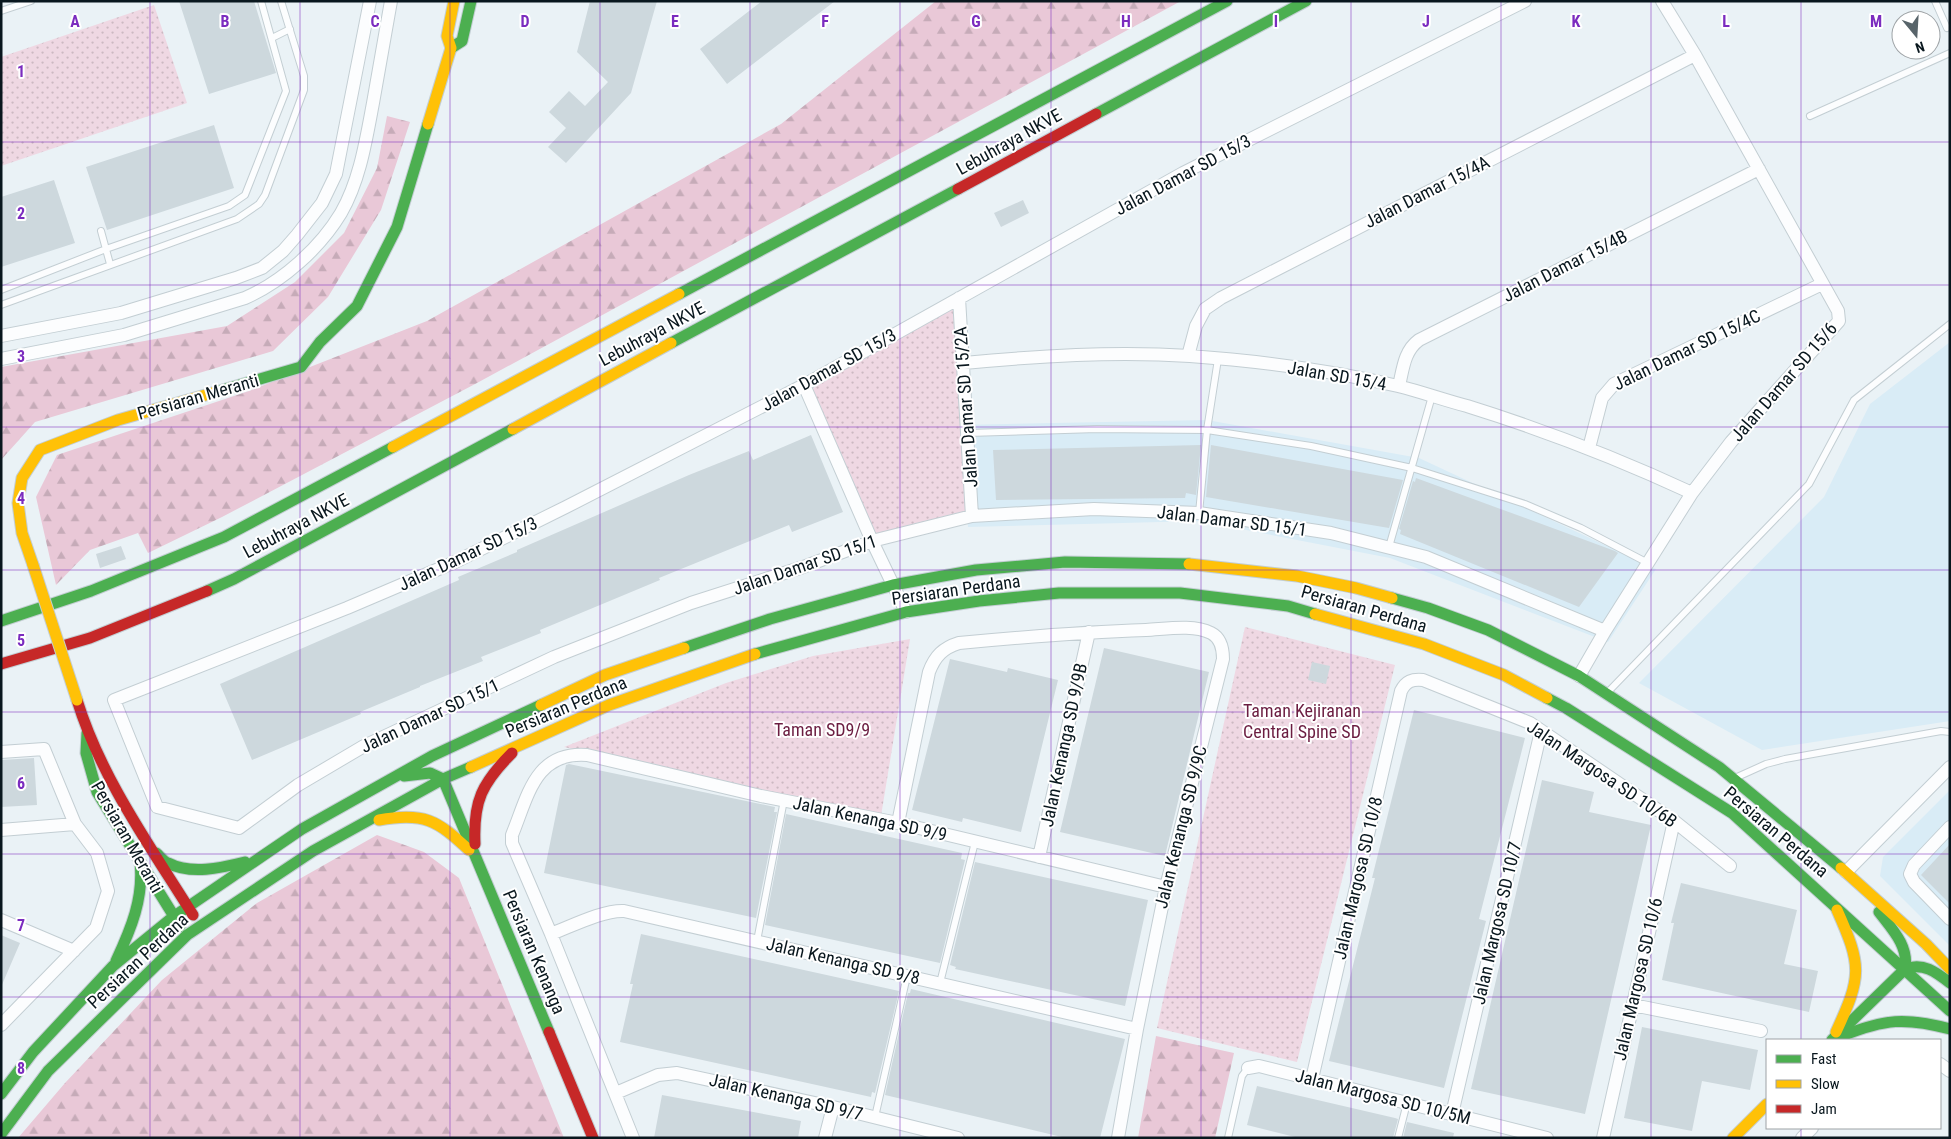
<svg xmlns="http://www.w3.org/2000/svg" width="1951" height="1139" viewBox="0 0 1951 1139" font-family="'Roboto Condensed',sans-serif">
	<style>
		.built { fill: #d9ecf6 }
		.forest { fill: url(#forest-firs) }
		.park { fill: url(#park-dots) }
		.building { fill: #cdd8dd }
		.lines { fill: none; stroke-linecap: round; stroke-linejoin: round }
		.lane-casing { stroke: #c3ced3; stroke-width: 8 }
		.street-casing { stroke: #c3ced3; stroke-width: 14 }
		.fast-casing { stroke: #c3ced3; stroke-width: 13 }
		.slow-casing { stroke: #c3ced3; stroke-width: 13 }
		.jam-casing { stroke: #c3ced3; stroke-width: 13 }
		.lane { stroke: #fcfdfe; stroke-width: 6 }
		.street { stroke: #fcfdfe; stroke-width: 12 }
		.fast { stroke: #4caf50; stroke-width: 11 }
		.slow { stroke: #ffc107; stroke-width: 11 }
		.jam { stroke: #c62828; stroke-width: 11 }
		.slow-bridge-casing { stroke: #c3ced3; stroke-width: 13; stroke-linecap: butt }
		.slow-bridge { stroke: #ffc107; stroke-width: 11 }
		.grid { fill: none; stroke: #7b2cbf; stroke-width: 1; stroke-opacity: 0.55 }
		.labels { text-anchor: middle; stroke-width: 4; stroke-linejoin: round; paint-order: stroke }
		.street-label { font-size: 18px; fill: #09171e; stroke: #fff }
		.park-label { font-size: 18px; fill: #6b1d41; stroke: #fff }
		.grid-label { font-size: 16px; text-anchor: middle; font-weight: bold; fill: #7b2cbf; stroke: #fff; stroke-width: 4; stroke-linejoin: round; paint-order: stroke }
	</style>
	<defs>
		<pattern id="forest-firs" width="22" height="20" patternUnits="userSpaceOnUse" patternTransform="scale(1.25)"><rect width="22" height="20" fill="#e9c8d7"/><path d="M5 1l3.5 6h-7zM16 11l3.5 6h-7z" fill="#c6abb8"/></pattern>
		<pattern id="park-dots" width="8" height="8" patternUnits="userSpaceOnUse" patternTransform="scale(1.25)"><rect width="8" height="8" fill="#efd8e3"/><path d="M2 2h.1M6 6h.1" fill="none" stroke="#ccb9c2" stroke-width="1.8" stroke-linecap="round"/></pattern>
	</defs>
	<rect width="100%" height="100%" fill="#eaf2f6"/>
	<path class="built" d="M 1950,342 L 1950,721 L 1762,750 L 1639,683 L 1824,497 L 1870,404 Z
		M 1207,420 L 1419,458 L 1656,569 L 1608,642 L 1390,558 L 1200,521 L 968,527 L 960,425 Z
		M 1950,790 L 1950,946 L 1880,876 L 1883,857 Z"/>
	<path class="forest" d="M 936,1 L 1181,1 L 477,383 L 222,517 L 148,553 L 138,533 L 90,550 L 56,585 L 36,497 L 57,455 L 249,391 L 427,321 L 781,124 Z
		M 387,116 L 410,122 L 381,210 L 328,297 L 273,351 L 35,422 L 1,460 L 1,367 L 227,326 L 295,282 L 344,233 L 377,168 Z
		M 377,835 L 424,852 L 459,878 L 564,1138 L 18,1138 L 65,1083 L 162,980 L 257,903 Z
		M 1156,1036 L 1234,1053 L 1215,1138 L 1138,1138 Z"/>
	<path class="park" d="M 154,5 L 187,103 L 1,166 L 1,57 Z
		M 954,307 L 967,511 L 876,536 L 810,390 Z
		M 1245,627 L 1395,665 L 1297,1062 L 1157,1028 Z
		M 910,639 L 881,816 L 564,747 L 726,683 L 813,656 Z"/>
	<path class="building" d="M 179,1 L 254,1 L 276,73 L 209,94 Z
		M 590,1 L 657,1 L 631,93 L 566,163 L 548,147 L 566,128 L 549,112 L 569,91 L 585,106 L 608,82 L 577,52 Z
		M 762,1 L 835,1 L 727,84 L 700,49 Z
		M 214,125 L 234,188 L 107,230 L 86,167 Z
		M 54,180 L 75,243 L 1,267 L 1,197 Z
		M 1023,200 L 1029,213 L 1001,227 L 994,213 Z
		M 811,435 L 843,512 L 792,532 L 789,525 L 659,578 L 660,580 L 540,630 L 541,633 L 481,657 L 483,661 L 420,686 L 420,687 L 360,712 L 361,714 L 252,760 L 220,684 L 459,580 L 458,577 L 517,552 L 517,550 L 689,475 L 749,451 L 753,460 Z
		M 1201,445 L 1196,495 L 1186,493 L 1185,498 L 996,500 L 993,450 Z
		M 1211,445 L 1403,480 L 1389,528 L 1206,497 Z
		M 1416,478 L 1615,551 L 1618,553 L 1579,607 L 1400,534 L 1401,530 L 1399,529 L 1413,481 L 1415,482 Z
		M 121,546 L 126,559 L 100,568 L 96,554 Z
		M 1104,648 L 1209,672 L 1165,856 L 1060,832 Z
		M 950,659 L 1007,672 L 1008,668 L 1058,680 L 1021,832 L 963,818 L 962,822 L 912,810 Z
		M 1312,662 L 1330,666 L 1326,684 L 1308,680 Z
		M 1414,710 L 1525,738 L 1479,919 L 1486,921 L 1444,1088 L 1329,1061 L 1375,878 L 1372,878 Z
		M 34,758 L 37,805 L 1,807 L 1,760 Z
		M 569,764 L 775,807 L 774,812 L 777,812 L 756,918 L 544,873 L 566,765 Z
		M 1542,780 L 1594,792 L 1589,812 L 1651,825 L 1585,1114 L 1471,1089 Z
		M 786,814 L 962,853 L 961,859 L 965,860 L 940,963 L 765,925 Z
		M 1950,844 L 1950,904 L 1921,875 Z
		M 975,862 L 1148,900 L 1125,1006 L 955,969 L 956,967 L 950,965 Z
		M 1681,883 L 1797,910 L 1784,964 L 1818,971 L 1809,1012 L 1662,980 L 1674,923 L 1671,923 Z
		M 641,934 L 899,991 L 875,1093 L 872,1092 L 871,1097 L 620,1042 L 633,984 L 630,984 Z
		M 1,935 L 20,943 L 1,987 Z
		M 911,989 L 1125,1039 L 1100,1138 L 1066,1138 L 885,1095 L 908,993 L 910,993 Z
		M 1642,1027 L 1758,1050 L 1750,1090 L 1702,1081 L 1692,1131 L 1624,1118 Z
		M 1257,1086 L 1395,1118 L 1398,1119 L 1393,1138 L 1299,1138 L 1247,1125 Z
		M 662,1095 L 801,1121 L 798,1138 L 654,1138 Z
		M 1407,1122 L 1454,1133 L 1453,1138 L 1403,1138 Z"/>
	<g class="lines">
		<g class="lane-casing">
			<path id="lane" d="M 1935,1 L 1947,28
				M 1,11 L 31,1
				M 272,38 L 290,29
				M 1810,116 L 1950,53
				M 101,231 L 110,264
				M 1,290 L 106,249 L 229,206 L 245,195 L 286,91 L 261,1
				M 1,305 L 237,219 L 259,204 L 265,195 L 304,90 L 304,76 L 281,1
				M 968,433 L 1097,429 L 1207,430 L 1311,446 L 1412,468 L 1525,504 L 1581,528 L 1648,563
				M 1199,513 L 1207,430 L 1218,359
				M 1389,547 L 1432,396
				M 1607,693 L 1809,484 L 1854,400 L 1950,324
				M 1735,778 L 1766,764 L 1785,759 L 1941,731 L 1950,732
				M 757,941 L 784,800
				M 940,983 L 975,842
				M 875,1117 L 907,976
				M 1228,1138 L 1242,1076 L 1248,1068
				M 1398,1138 L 1407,1103"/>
		</g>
		<g class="street-casing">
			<path id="street" d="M 1525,1 L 1183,173 L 804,385 L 566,507 L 455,562 L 347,608 L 114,700 L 157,807 L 239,828 L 298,785 L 364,746 L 554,657 L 691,603 L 803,567 L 872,541 L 972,516 L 1094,509 L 1199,513 L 1331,533 L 1426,557 L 1605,631
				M 959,298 L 972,516
				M 1,336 L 121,313 L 236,278 L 262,268 L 283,251 L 297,235 L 322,203 L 336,174 L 370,1
				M 1188,356 L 1196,326 L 1205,309 L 1221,298 L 1695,55
				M 1,359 L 124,335 L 245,298 C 282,282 320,248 341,213 C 360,180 366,140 373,103 C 379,69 385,35 391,1
				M 964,363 C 1038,356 1114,351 1190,356 C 1259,361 1330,370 1398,386 C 1422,392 1444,400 1467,406 C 1544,430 1619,459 1692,493
				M 804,385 L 872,541 L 906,612
				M 1399,386 C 1403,369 1404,351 1419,340 L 1759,169
				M 1589,448 L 1602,398 L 1614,384 L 1822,284
				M 1579,676 L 1605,631 L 1692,493 L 1731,442 L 1839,321 L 1838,311 L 1695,55 L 1662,1
				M 1,752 L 44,749 L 75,824 L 97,853 L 108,891 L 96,928 L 1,1025
				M 898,823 L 929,672 C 935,656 943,648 959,643 C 1022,637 1084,632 1146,630 C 1166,629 1193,624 1211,633 C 1221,638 1223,649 1223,659 L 1166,887 L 1137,1029 L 1118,1138
				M 1950,827 L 1914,865 L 1910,874 L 1914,882 L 1950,919
				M 1,830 L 75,824
				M 1039,857 L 1089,632
				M 1846,872 L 1950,767
				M 1,920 L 74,951
				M 551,934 C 572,926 603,910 624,911 L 1137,1029
				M 1633,1005 L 1761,1031
				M 1940,1064 L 1950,1071
				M 1248,1068 L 1259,1066 L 1547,1138
				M 1312,1079 L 1401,691 C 1406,681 1412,679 1423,680 L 1530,723 L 1674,821 L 1730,866
				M 616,1093 L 658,1075 L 677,1073 L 833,1107 L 958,1138
				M 1452,1114 L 1541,731
				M 633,1138 L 551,934 L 512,843 L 512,835 C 528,796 535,751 587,755 L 761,796 L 898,823 L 1166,887
				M 825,1138 L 833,1107
				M 1603,1138 L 1674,821
				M 1802,1138 L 1812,1128"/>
		</g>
		<g class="fast-casing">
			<path id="fast" d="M 451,48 L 462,41 L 471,1
				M 1096,114 L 1306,1
				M 679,294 L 1227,1
				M 671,343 L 958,189
				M 216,392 L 301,367 L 320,342 L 357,306 L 397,227 L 428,124
				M 207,591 L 234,579 L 513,429
				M 1392,598 L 1428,608 L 1488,630 L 1579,676 L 1719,767 L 1841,868
				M 1,621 L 91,591 L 224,537 L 393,447
				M 684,648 L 770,619 L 893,585 L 976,570 L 1065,562 L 1189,564
				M 755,654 L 906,612 L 979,601 L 1059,593 L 1180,593 L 1288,606 L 1315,614
				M 1547,698 L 1566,708 L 1732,813 L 1950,1011
				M 87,733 L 86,753 L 97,792 L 180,926
				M 404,776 L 430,773 L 443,779 L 549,1032
				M 156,853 C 160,856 163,861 168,863 C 191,875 221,868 245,862
				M 1879,912 C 1892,929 1909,946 1905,969
				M 116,961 C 131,929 144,898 140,862
				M 1842,1036 C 1885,1019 1905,1017 1950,1029
				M 1832,1040 L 1905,969 C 1923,962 1936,972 1950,983
				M 1,1094 L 33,1052 L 113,966 L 173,917 L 302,829 L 432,756 L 541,705
				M 1,1134 L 48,1071 L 187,935 L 313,851 L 443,779 L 471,767"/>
		</g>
		<g class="slow-casing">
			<path id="slow" d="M 428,124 L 451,48 L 447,36 L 454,1
				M 513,429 L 671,343
				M 393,447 L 679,294
				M 1189,564 L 1297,576 L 1356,588 L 1392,598
				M 33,565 L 22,533 L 18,503 L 22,478 L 40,450 L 118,420 L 216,392
				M 1315,614 L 1424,644 L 1504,675 L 1547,698
				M 541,705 L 605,675 L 684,648
				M 471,767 L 609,705 L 755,654
				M 379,820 C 424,812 437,820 469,850
				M 1841,868 L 1926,944 L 1950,969
				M 1836,1032 C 1862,976 1862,966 1837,910
				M 1733,1138 L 1767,1104"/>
		</g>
		<g class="jam-casing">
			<path id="jam" d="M 958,189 L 1096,114
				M 1,664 L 90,638 L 207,591
				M 77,700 C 101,778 150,846 193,915
				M 475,844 C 473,801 482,783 512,753
				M 549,1032 L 593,1138"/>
		</g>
		<use href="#lane" class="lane"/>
		<use href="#street" class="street"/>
		<use href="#fast" class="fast"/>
		<use href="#slow" class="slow"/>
		<use href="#jam" class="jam"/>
		<g class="slow-bridge-casing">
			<path id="slow-bridge" d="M 33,565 L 77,700"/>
		</g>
		<use href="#slow-bridge" class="slow-bridge"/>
	</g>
	<path class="grid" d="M 150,1 L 150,1138M 300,1 L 300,1138M 450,1 L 450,1138M 600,1 L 600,1138M 750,1 L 750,1138M 900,1 L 900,1138M 1051,1 L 1051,1138M 1201,1 L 1201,1138M 1351,1 L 1351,1138M 1501,1 L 1501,1138M 1651,1 L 1651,1138M 1801,1 L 1801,1040M 1,142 L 1950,142M 1,285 L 1950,285M 1,427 L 1950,427M 1,570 L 1950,570M 1,712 L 1950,712M 1,854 L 1950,854M 1,997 L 1950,997M 1801,1128 L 1801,1138"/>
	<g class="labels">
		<g class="street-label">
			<text transform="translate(1009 142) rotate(-29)" y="6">Lebuhraya NKVE</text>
			<text transform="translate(1183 175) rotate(-28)" y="6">Jalan Damar SD 15/3</text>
			<text transform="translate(1427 192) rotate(-27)" y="6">Jalan Damar 15/4A</text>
			<text transform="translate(1565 266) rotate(-27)" y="6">Jalan Damar 15/4B</text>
			<text transform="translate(652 334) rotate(-28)" y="6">Lebuhraya NKVE</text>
			<text transform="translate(1687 350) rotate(-26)" y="6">Jalan Damar SD 15/4C</text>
			<text transform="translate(829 370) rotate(-29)" y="6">Jalan Damar SD 15/3</text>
			<text transform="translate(1337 376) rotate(10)" y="6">Jalan SD 15/4</text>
			<text transform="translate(1784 382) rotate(-49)" y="6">Jalan Damar SD 15/6</text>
			<text transform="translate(198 397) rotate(-16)" y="6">Persiaran Meranti</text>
			<text transform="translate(966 407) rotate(-94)" y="6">Jalan Damar SD 15/2A</text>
			<text transform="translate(1232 521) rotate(7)" y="6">Jalan Damar SD 15/1</text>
			<text transform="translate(296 526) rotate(-28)" y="6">Lebuhraya NKVE</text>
			<text transform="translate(468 554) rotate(-25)" y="6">Jalan Damar SD 15/3</text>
			<text transform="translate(805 565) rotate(-19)" y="6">Jalan Damar SD 15/1</text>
			<text transform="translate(956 590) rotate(-8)" y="6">Persiaran Perdana</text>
			<text transform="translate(1364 609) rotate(16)" y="6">Persiaran Perdana</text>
			<text transform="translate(566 707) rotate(-23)" y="6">Persiaran Perdana</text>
			<text transform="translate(430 716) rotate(-25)" y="6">Jalan Damar SD 15/1</text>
			<text transform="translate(1064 745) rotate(-78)" y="6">Jalan Kenanga SD 9/9B</text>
			<text transform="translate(1602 774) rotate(34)" y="6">Jalan Margosa SD 10/6B</text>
			<text transform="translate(870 819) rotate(12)" y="6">Jalan Kenanga SD 9/9</text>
			<text transform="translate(1181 827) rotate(-76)" y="6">Jalan Kenanga SD 9/9C</text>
			<text transform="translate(1776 832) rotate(40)" y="6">Persiaran Perdana</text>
			<text transform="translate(127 837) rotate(60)" y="6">Persiaran Meranti</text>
			<text transform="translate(1358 878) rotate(-77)" y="6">Jalan Margosa SD 10/8</text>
			<text transform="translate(1497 923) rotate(-77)" y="6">Jalan Margosa SD 10/7</text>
			<text transform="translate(534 952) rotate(67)" y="6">Persiaran Kenanga</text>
			<text transform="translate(138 961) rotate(-43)" y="6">Persiaran Perdana</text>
			<text transform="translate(843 961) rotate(13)" y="6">Jalan Kenanga SD 9/8</text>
			<text transform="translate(1638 979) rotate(-77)" y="6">Jalan Margosa SD 10/6</text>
			<text transform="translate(786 1097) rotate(13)" y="6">Jalan Kenanga SD 9/7</text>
			<text transform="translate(1383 1097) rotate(14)" y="6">Jalan Margosa SD 10/5M</text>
		</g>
		<g class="park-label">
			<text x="1302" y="717">Taman Kejiranan<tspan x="1302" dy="21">Central Spine SD</tspan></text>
			<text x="822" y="736">Taman SD9/9</text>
		</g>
	</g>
	<g class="grid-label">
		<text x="75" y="27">A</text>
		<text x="225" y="27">B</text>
		<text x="375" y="27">C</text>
		<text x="525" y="27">D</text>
		<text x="675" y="27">E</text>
		<text x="825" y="27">F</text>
		<text x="976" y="27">G</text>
		<text x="1126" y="27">H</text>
		<text x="1276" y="27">I</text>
		<text x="1426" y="27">J</text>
		<text x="1576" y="27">K</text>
		<text x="1726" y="27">L</text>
		<text x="1876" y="27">M</text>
		<text x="21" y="77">1</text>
		<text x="21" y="219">2</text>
		<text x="21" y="362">3</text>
		<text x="21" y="504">4</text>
		<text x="21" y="646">5</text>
		<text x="21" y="789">6</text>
		<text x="21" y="931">7</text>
		<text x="21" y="1074">8</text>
	</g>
	<rect width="1951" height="1139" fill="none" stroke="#09171e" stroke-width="5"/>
	<rect x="1766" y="1039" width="175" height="90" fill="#ffffff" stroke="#9da2a5"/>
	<rect x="1776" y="1055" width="25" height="8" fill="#4caf50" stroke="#9da2a5"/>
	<text x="1811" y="1064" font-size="15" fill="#09171e">Fast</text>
	<rect x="1776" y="1080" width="25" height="8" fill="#ffc107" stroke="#9da2a5"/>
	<text x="1811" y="1089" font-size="15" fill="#09171e">Slow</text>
	<rect x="1776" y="1105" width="25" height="8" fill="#c62828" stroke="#9da2a5"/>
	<text x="1811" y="1114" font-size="15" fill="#09171e">Jam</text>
	<g transform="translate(1916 35) rotate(162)"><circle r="24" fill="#ffffff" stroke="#9da2a5"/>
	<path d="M0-4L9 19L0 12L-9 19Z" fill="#58646a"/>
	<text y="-8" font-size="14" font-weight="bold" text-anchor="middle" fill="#09171e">N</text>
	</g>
</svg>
